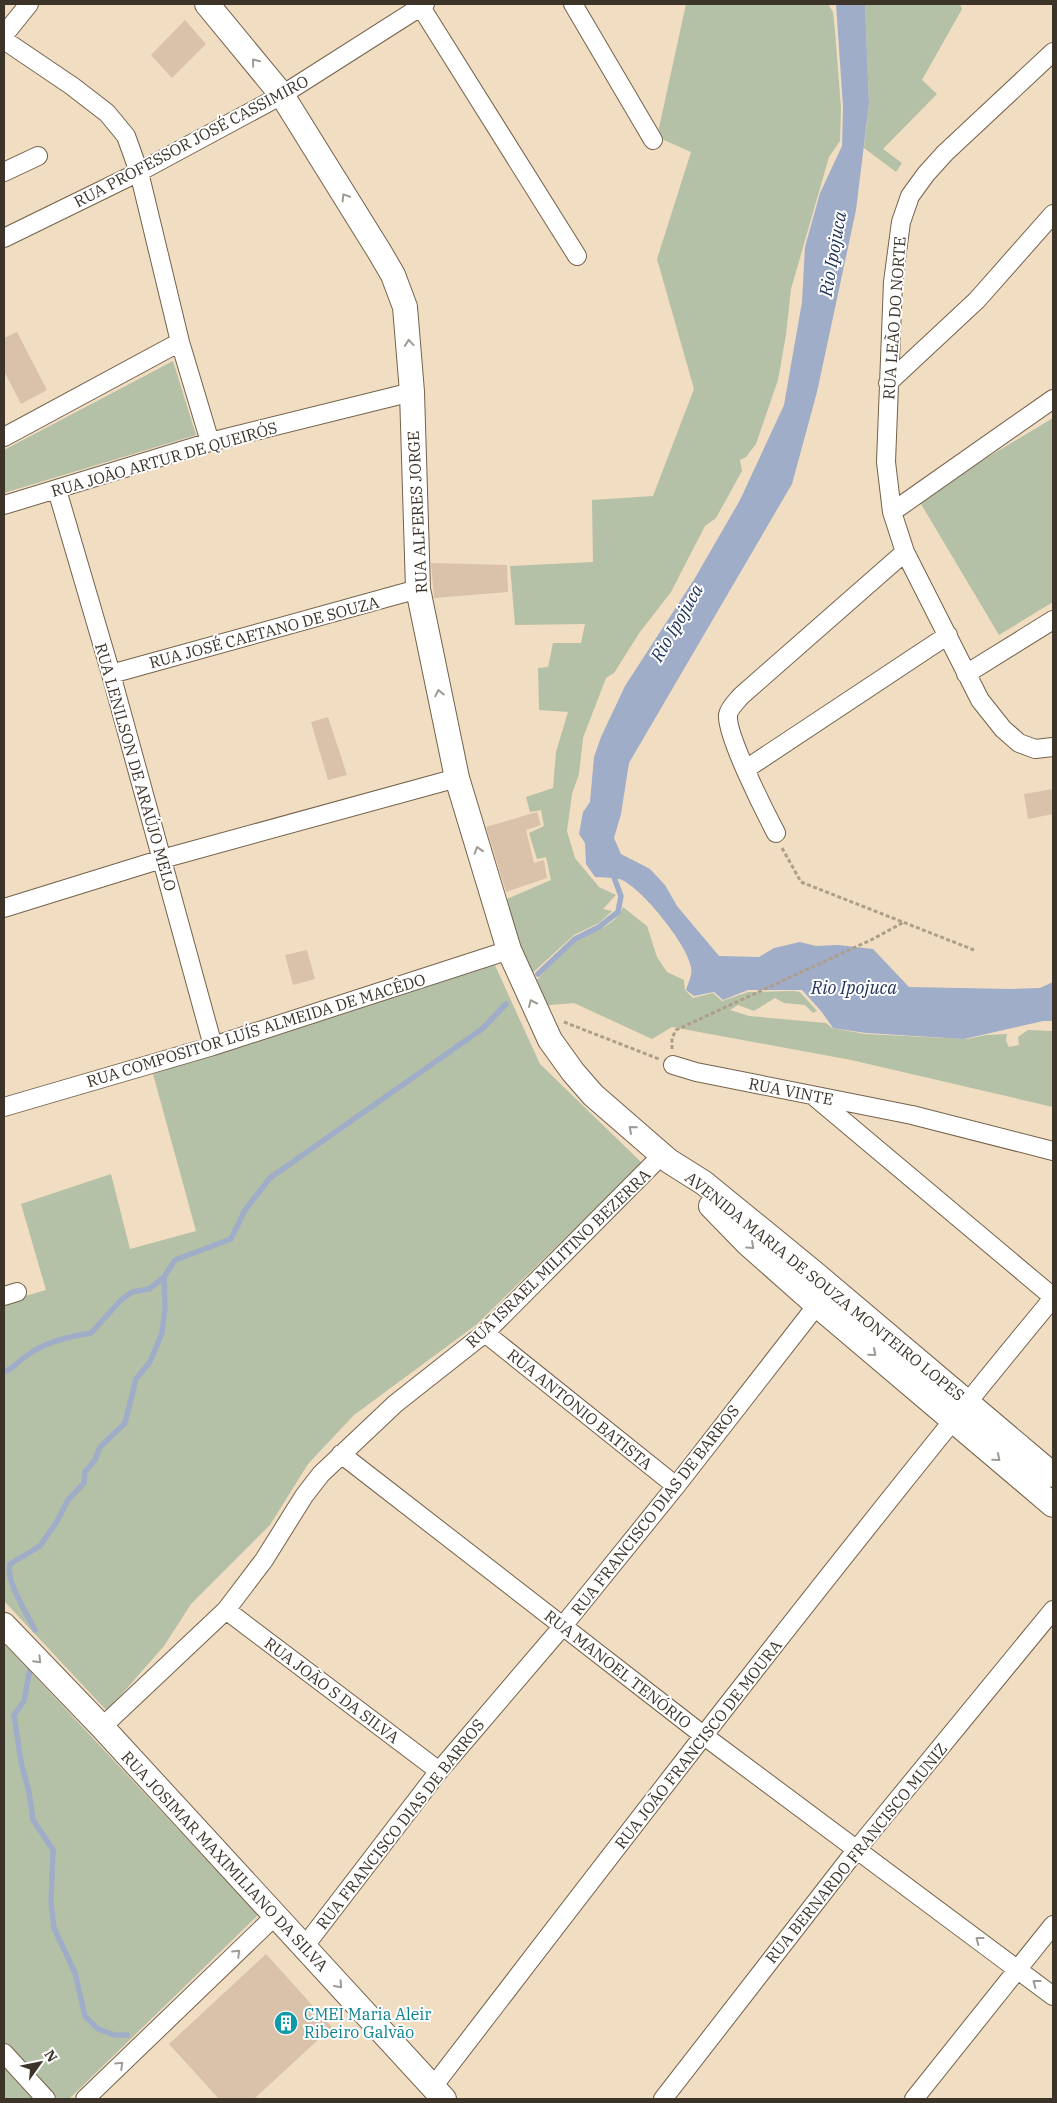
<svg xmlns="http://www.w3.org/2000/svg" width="1057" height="2103" viewBox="0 0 1057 2103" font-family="'IBM Plex Serif',serif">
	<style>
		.green { fill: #b5c1a6 }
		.water { fill: #9fadc8 }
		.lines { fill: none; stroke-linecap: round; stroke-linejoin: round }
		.stream { stroke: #9fadc8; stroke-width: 5.5 }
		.building { fill: #d9c2a9 }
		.street-casing { stroke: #74624b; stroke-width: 20 }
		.secondary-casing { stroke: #74624b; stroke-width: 26 }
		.path { stroke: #ae9e89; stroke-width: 3; stroke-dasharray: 4 2.5; stroke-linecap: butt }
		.street { stroke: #fff; stroke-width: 18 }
		.secondary { stroke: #fff; stroke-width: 24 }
		.oneway { stroke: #9e9a94 }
		.labels { text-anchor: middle; stroke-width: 4; stroke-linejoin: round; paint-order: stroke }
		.street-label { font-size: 16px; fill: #3c3429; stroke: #fff }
		.culture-label { font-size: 16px; fill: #0d838f; stroke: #fff; text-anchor: start }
		.water-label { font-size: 18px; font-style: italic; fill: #1d3056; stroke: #fff }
	</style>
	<rect width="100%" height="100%" fill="#f1ddc2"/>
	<path class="green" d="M 686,4 L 828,4 L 833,12 L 835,31 L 841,108 L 840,141 L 829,157 L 791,289 L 786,335 L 778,380 L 756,444 L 746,457 L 740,460 L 742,471 L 716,518 L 705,526 L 671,592 L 640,632 L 614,673 L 606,678 L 583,738 L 579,774 L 572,794 L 567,831 L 575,858 L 599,887 L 616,895 L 603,909 L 612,911 L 599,923 L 574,935 L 527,978 L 502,901 L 551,880 L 546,857 L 537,859 L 529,833 L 544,826 L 541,810 L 530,812 L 526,797 L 553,788 L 556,752 L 568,712 L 539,710 L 538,668 L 548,667 L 553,643 L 581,643 L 585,624 L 515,625 L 510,566 L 593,562 L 592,500 L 653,496 L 694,389 L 657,259 L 691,152 L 657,137 Z
		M 865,4 L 960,4 L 962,9 L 922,80 L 937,94 L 883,149 L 902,163 L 896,172 L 864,148 L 869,104 Z
		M 173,361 L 196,435 L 4,493 L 4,450 Z
		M 1053,418 L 1053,602 L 999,635 L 918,499 Z
		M 623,907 L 647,926 L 657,957 L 667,972 L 684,980 L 685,990 L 693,998 L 713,993 L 722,1001 L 748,992 L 793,991 L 800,992 L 817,1011 L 813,1013 L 805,1005 L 784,1003 L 775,998 L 754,1011 L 738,1005 L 730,1010 L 749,1016 L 826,1023 L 832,1028 L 865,1034 L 967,1039 L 986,1035 L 1007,1034 L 1006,1041 L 1009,1047 L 1019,1045 L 1018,1037 L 1028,1030 L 1053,1031 L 1053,1107 L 851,1060 L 672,1027 L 652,1039 L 574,1003 L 539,1006 L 530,987 C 544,972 559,957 574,943 C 590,931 615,928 623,907 Z
		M 493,961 L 540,1064 L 642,1163 L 476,1325 L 354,1415 L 308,1464 L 270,1525 L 191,1604 L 164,1646 L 107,1711 L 4,1601 L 4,1302 L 46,1290 L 21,1204 L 111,1174 L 130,1249 L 196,1231 L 153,1074 Z
		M 4,1643 L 258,1915 L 69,2099 L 57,2099 L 4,2042 Z
		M 4,2064 L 35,2099 L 4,2099 Z"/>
	<path class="water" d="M 836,4 L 865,4 L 869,104 L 856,210 L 817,392 L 792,484 L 629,763 L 621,814 L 614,838 L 621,854 L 650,869 L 665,885 L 677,906 L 719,956 L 759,957 L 774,948 L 800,942 L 816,946 L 838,945 L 873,949 L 909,987 L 1011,989 L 1040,988 L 1053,982 L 1053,1021 L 1043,1021 L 964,1039 L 866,1033 L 833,1028 L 821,1011 L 802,990 L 748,990 L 723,1000 L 714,992 L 694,996 L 686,990 C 688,983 693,974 691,967 C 687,944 643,890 622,880 C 616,877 603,878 595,877 L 586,864 L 585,843 L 579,834 L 583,812 L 590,802 L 594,757 L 601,737 L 625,686 L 695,578 L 740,500 L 784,405 L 802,302 L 805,247 L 820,193 L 842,146 L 843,107 Z"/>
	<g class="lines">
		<path class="stream" d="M 538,974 L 575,939 L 599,927 L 618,912 L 621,896 L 612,872
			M 4,1372 C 15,1368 19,1360 29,1354 C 46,1342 71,1336 91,1333 L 121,1300 L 132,1292 L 149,1289 L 164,1277 L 175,1260 L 231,1239 L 245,1210 L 270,1178 L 482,1029 L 506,1004
			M 35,1630 C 27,1614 5,1580 10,1564 L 40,1546 L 56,1523 L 68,1500 L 84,1483 L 85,1472 L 95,1460 L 100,1447 L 125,1423 L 136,1379 L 150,1362 L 162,1333 L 165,1308 L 164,1277
			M 31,1664 L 24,1701 L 14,1715 L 21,1762 L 29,1792 L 33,1820 L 53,1850 L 51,1902 L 54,1928 L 75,1973 L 85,2016 L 98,2029 L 115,2035 L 127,2035"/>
	</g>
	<path class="building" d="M 185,20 L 206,44 L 172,78 L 151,55 Z
		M 17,332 L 47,390 L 21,404 L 4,371 L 4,338 Z
		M 431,563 L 507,565 L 508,592 L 434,598 Z
		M 328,717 L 347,775 L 328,780 L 311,722 Z
		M 1053,789 L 1053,814 L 1028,819 L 1024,794 Z
		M 537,812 L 541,825 L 526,830 L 534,863 L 544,860 L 547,878 L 506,892 L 486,827 Z
		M 307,950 L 315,979 L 293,985 L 285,955 Z
		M 266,1954 L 332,2027 L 254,2099 L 219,2099 L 169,2044 Z"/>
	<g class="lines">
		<g class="street-casing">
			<path id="street" d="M 419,4 L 577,256
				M 573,4 L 653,140
				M 4,35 L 29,4
				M 4,40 L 72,86 L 107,113 L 126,136 L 139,172 L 180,342 L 210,442
				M 1053,52 L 945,153 L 926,174 L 910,196 L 901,222 L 893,282 L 886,462 L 892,512 L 905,552 L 980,700 L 1003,729 L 1019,743 L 1035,749 L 1053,747
				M 4,172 L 38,156
				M 4,238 L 139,172 L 282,95 L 425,4
				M 888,383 L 977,300 L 1053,214
				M 4,437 L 180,342
				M 57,490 L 111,674 L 213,1046
				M 4,505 L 210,442 L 412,392
				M 892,512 L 1053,399
				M 111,674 L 418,589
				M 966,674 L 1053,620
				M 746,769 L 948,635
				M 776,833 C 765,812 726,735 728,715 C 729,708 737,701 741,696 L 905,552
				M 4,908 L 162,859 L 457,778
				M 673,1065 L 696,1072 L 912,1115 L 1053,1151
				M 815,1097 L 1053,1297
				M 4,1107 L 213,1046 L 509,950
				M 4,1296 L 17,1292
				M 485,1333 L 676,1486
				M 341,1454 L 703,1735 L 1053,1996
				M 226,1610 L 439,1771
				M 102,1727 L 226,1610 L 264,1560 L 304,1496 L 321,1474 L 395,1404 L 485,1333 L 662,1155
				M 304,1947 L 439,1771 L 562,1627 L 676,1486 L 817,1305
				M 4,2053 L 46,2099
				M 432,2088 C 636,1822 840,1556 1053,1298
				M 85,2099 L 275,1916
				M 663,2099 L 857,1849 L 1053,1610
				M 914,2099 L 1053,1925"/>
		</g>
		<g class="secondary-casing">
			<path id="secondary" d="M 207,4 L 282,95 L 379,251 L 393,275 L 405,307 L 412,392 L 418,589 L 457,778 L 509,950 L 550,1040 L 573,1072 L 593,1095 L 616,1115 L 669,1161 L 704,1183 L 813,1272 L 1053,1475
				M 711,1206 L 747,1243 L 817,1305 L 1053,1505
				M 4,1625 L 102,1727 L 444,2099"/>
		</g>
		<path class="path" d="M 782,848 L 801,882 L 974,950
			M 564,1022 L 659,1059
			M 672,1049 L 672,1038 L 676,1030 L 873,939 L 904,922"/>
		<use href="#street" class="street"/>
		<use href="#secondary" class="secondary"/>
	</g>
	<defs><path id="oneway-chevron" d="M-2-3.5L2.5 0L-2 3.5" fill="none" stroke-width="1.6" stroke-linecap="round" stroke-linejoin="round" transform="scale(1.25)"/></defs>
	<g class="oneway">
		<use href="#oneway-chevron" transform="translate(255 62) rotate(-129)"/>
		<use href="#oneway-chevron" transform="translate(345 197) rotate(-122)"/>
		<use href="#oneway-chevron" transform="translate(409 343) rotate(-95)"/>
		<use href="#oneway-chevron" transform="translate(439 693) rotate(-102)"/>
		<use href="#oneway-chevron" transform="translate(478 850) rotate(-107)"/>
		<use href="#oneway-chevron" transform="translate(532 1003) rotate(-114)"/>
		<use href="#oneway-chevron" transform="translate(632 1129) rotate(-139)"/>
		<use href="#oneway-chevron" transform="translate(751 1246) rotate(42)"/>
		<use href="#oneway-chevron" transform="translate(873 1353) rotate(41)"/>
		<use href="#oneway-chevron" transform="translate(997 1458) rotate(40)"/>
		<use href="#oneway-chevron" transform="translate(38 1660) rotate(46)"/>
		<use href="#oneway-chevron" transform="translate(979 1940) rotate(-143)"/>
		<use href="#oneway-chevron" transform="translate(237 1953) rotate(-44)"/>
		<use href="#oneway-chevron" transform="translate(1036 1983) rotate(-143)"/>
		<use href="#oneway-chevron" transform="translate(339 1985) rotate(48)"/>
		<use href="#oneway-chevron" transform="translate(120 2065) rotate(-44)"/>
	</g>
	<defs>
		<g id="building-disc" transform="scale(1.25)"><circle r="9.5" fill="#0f9aa8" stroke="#fff"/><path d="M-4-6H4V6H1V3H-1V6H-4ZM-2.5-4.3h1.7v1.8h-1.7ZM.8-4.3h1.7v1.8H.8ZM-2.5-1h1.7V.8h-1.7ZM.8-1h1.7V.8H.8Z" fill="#fff"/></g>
	</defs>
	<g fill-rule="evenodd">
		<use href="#building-disc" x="286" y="2023"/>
	</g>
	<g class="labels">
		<g class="street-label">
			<text transform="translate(191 141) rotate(-28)" y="6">RUA PROFESSOR JOSÉ CASSIMIRO</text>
			<text transform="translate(894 318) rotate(-86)" y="6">RUA LEÃO DO NORTE</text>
			<text transform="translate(164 459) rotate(-16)" y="6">RUA JOÃO ARTUR DE QUEIRÓS</text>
			<text transform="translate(417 512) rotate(-93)" y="6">RUA ALFERES JORGE</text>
			<text transform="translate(264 632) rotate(-15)" y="6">RUA JOSÉ CAETANO DE SOUZA</text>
			<text transform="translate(136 767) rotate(74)" y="6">RUA LENILSON DE ARAÚJO MELO</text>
			<text transform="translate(256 1030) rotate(-17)" y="6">RUA COMPOSITOR LUÍS ALMEIDA DE MACÊDO</text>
			<text transform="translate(791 1091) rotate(11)" y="6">RUA VINTE</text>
			<text transform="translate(558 1258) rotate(-44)" y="6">RUA ISRAEL MILITINO BEZERRA</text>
			<text transform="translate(825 1286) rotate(39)" y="6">AVENIDA MARIA DE SOUZA MONTEIRO LOPES</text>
			<text transform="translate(580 1409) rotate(39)" y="6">RUA ANTONIO BATISTA</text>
			<text transform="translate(655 1510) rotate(-52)" y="6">RUA FRANCISCO DIAS DE BARROS</text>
			<text transform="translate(618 1669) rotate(38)" y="6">RUA MANOEL TENÓRIO</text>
			<text transform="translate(332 1690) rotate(37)" y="6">RUA JOÃO S DA SILVA</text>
			<text transform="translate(698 1744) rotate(-52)" y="6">RUA JOÃO FRANCISCO DE MOURA</text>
			<text transform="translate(400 1824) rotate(-52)" y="6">RUA FRANCISCO DIAS DE BARROS</text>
			<text transform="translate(856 1853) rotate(-51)" y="6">RUA BERNARDO FRANCISCO MUNIZ</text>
			<text transform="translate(225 1861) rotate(47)" y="6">RUA JOSIMAR MAXIMILIANO DA SILVA</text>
		</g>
		<g class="culture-label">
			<text x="304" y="2020">CMEI Maria Aleir<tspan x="304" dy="18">Ribeiro Galvão</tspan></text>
		</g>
		<g class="water-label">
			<text transform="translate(833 254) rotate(-80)" y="6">Rio Ipojuca</text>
			<text transform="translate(677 623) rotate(-60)" y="6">Rio Ipojuca</text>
			<text x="854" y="994">Rio Ipojuca</text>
		</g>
	</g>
	<rect width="1057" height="2103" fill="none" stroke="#3c3429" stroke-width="10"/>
	<g transform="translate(40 2063) rotate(57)" stroke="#ffffff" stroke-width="4" paint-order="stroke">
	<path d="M0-4L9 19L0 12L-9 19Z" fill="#3c3429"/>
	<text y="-8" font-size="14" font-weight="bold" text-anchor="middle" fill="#3c3429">N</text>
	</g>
</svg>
